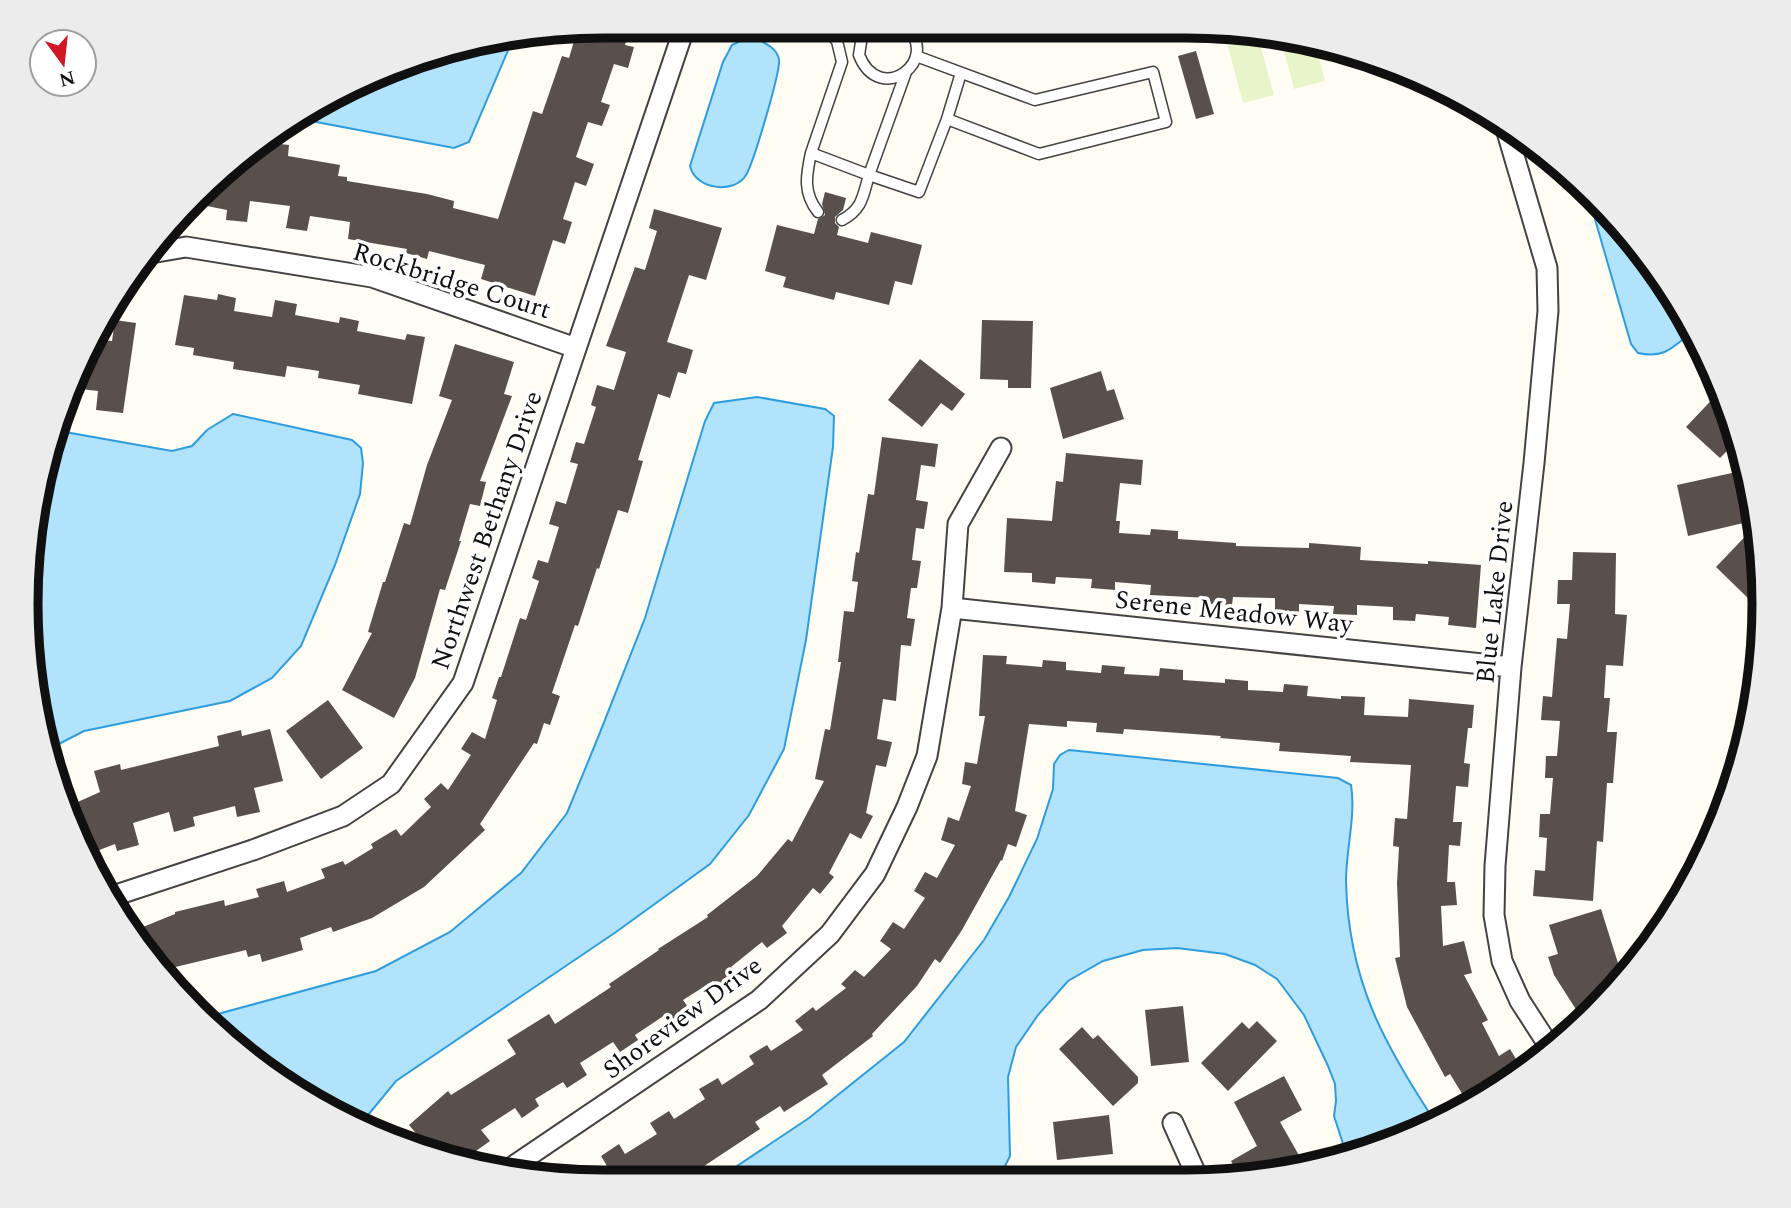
<svg xmlns="http://www.w3.org/2000/svg" width="1791" height="1208" viewBox="0 0 1791 1208" font-family="Spectral,serif">
	<style>
		.pitch { fill: #e8f5ca }
		.water { fill: #b1e3fd; stroke: #2f9ddd; stroke-width: 2 }
		.building { fill: #5a504b }
		.lines { fill: none; stroke-linecap: round; stroke-linejoin: round }
		.lane-casing { stroke: #434343; stroke-width: 13 }
		.street-casing { stroke: #434343; stroke-width: 23 }
		.lane { stroke: #fff; stroke-width: 10 }
		.street { stroke: #fff; stroke-width: 19 }
		.labels { text-anchor: middle; stroke-width: 7; stroke-linejoin: round; paint-order: stroke }
		.street-label { font-size: 26px; fill: #101010; stroke: #fff }
		.rim { fill: none; stroke: #101010; stroke-width: 9 }
	</style>
	<rect width="100%" height="100%" fill="#fffcf3"/>
	<path class="pitch" d="M 1242,32 L 1257,33 L 1274,95 L 1243,103 L 1225,36 Z
		M 1280,35 L 1299,37 L 1315,43 L 1325,81 L 1294,89 Z"/>
	<path class="water" d="M 751,36 C 762,42 776,46 779,59 C 781,71 753,164 746,175 C 734,195 695,189 690,166 L 723,62 L 732,45 Z
		M 512,41 L 469,142 L 454,148 L 295,118 L 419,57 Z
		M 1586,188 L 1595,195 L 1667,283 L 1693,331 C 1673,347 1665,359 1638,353 L 1631,344 Z
		M 757,397 L 825,409 L 834,416 L 833,447 L 806,640 L 784,749 L 749,815 L 710,864 L 616,932 L 396,1081 L 359,1126 L 348,1122 L 203,1018 L 376,971 L 450,932 L 521,873 L 567,813 L 599,735 L 645,618 L 705,421 L 714,403 Z
		M 233,414 L 352,440 L 361,448 L 363,463 L 360,494 L 335,565 L 301,646 L 272,678 L 230,701 L 84,731 L 49,749 L 37,717 L 32,636 L 35,632 L 41,603 L 40,562 L 34,537 L 59,431 L 172,451 L 192,446 L 207,430 Z
		M 1069,750 L 1338,778 L 1351,785 C 1356,816 1346,849 1346,881 C 1348,979 1383,1043 1436,1123 L 1408,1138 L 1347,1156 L 1334,1116 L 1336,1101 L 1335,1084 L 1328,1066 L 1304,1015 L 1277,979 L 1255,965 L 1225,954 L 1177,948 L 1143,950 L 1103,961 L 1068,981 L 1038,1015 L 1016,1047 L 1008,1077 L 1010,1156 L 1004,1168 L 985,1182 L 713,1182 L 809,1118 L 904,1042 L 984,940 L 1009,897 L 1037,839 L 1053,789 L 1054,764 L 1060,755 Z"/>
	<path class="building" d="M 604,26 L 630,26 L 625,45 L 634,47 L 628,68 L 614,64 L 601,102 L 610,105 L 602,126 L 588,122 L 576,157 L 594,164 L 586,186 L 575,182 L 563,219 L 572,222 L 565,244 L 553,240 L 535,296 L 481,279 L 485,265 L 429,251 L 427,259 L 406,253 L 407,249 L 348,239 L 350,222 L 310,216 L 307,231 L 286,228 L 290,206 L 250,201 L 247,222 L 226,220 L 227,210 L 197,204 L 263,142 L 289,145 L 288,156 L 340,165 L 338,176 L 347,177 L 347,181 L 427,194 L 454,201 L 453,208 L 498,219 L 533,111 L 542,114 L 562,56 L 569,58 L 577,31 Z
		M 1196,51 L 1214,114 L 1196,119 L 1178,56 Z
		M 825,192 L 846,198 L 843,210 L 835,217 L 835,223 L 839,227 L 837,235 L 868,243 L 871,232 L 922,245 L 912,285 L 895,281 L 889,305 L 836,292 L 834,300 L 783,287 L 786,277 L 765,271 L 777,225 L 814,234 L 818,219 L 825,215 L 822,204 Z
		M 654,209 L 722,228 L 706,280 L 689,275 L 667,342 L 693,350 L 686,374 L 678,372 L 670,398 L 658,394 L 638,460 L 643,461 L 628,513 L 618,510 L 599,569 L 597,568 L 578,626 L 575,625 L 552,693 L 560,696 L 550,725 L 544,723 L 537,744 L 534,743 L 480,824 L 485,830 L 424,887 L 372,918 L 333,932 L 331,927 L 300,938 L 303,950 L 262,962 L 260,954 L 248,957 L 246,950 L 163,970 L 133,931 L 175,914 L 175,912 L 224,900 L 225,906 L 259,897 L 256,889 L 284,881 L 287,892 L 325,878 L 321,869 L 343,861 L 345,865 L 373,848 L 371,844 L 396,829 L 401,836 L 431,807 L 424,799 L 441,783 L 448,790 L 471,755 L 461,749 L 472,732 L 485,739 L 497,700 L 492,698 L 499,677 L 501,677 L 520,618 L 526,620 L 539,581 L 532,578 L 538,560 L 548,563 L 559,527 L 549,524 L 556,501 L 566,504 L 578,464 L 570,462 L 576,442 L 584,444 L 596,407 L 591,405 L 597,385 L 614,390 L 626,352 L 606,346 L 635,267 L 645,270 L 657,231 L 649,228 Z
		M 218,294 L 236,298 L 234,311 L 272,317 L 275,300 L 297,304 L 295,315 L 339,323 L 340,317 L 359,321 L 357,331 L 405,340 L 407,334 L 425,337 L 412,404 L 358,394 L 360,385 L 318,378 L 319,371 L 287,366 L 285,377 L 233,369 L 234,362 L 193,355 L 194,348 L 175,345 L 184,295 L 217,300 Z
		M 115,320 L 136,323 L 123,413 L 96,410 L 98,391 L 72,388 L 74,376 L 96,339 L 112,341 Z
		M 982,320 L 1033,321 L 1031,388 L 1008,388 L 1008,380 L 980,379 Z
		M 455,344 L 514,362 L 504,394 L 512,396 L 480,481 L 486,482 L 480,506 L 470,504 L 459,541 L 461,541 L 445,590 L 440,589 L 415,678 L 394,718 L 342,690 L 372,633 L 368,632 L 383,582 L 385,582 L 404,523 L 410,525 L 427,465 L 452,400 L 439,396 Z
		M 920,359 L 965,394 L 952,411 L 941,403 L 922,427 L 888,400 Z
		M 1101,371 L 1107,391 L 1114,389 L 1124,419 L 1063,439 L 1050,388 Z
		M 1722,389 L 1738,440 L 1720,458 L 1686,427 Z
		M 882,437 L 938,444 L 935,467 L 921,465 L 916,500 L 928,502 L 924,529 L 916,528 L 912,560 L 921,561 L 917,588 L 911,588 L 907,618 L 915,619 L 911,646 L 901,645 L 896,701 L 883,699 L 877,739 L 892,742 L 886,767 L 876,765 L 866,813 L 873,816 L 861,839 L 850,833 L 829,873 L 834,877 L 820,894 L 813,888 L 782,926 L 787,933 L 767,948 L 762,942 L 731,967 L 736,975 L 717,986 L 713,981 L 683,1000 L 690,1010 L 671,1023 L 665,1015 L 635,1035 L 638,1040 L 620,1052 L 613,1042 L 580,1063 L 587,1075 L 567,1088 L 563,1082 L 535,1099 L 539,1106 L 522,1118 L 515,1108 L 481,1130 L 490,1141 L 462,1161 L 430,1150 L 409,1125 L 448,1091 L 451,1095 L 516,1054 L 507,1040 L 549,1014 L 555,1024 L 611,987 L 609,984 L 659,950 L 658,949 L 708,917 L 707,915 L 757,876 L 788,839 L 792,842 L 824,781 L 815,779 L 825,729 L 830,730 L 841,662 L 838,662 L 844,611 L 854,612 L 858,582 L 852,581 L 856,552 L 859,553 L 868,494 L 874,495 Z
		M 1066,453 L 1143,460 L 1141,485 L 1120,483 L 1116,521 L 1120,521 L 1119,533 L 1150,535 L 1151,529 L 1178,531 L 1178,539 L 1236,543 L 1236,546 L 1309,548 L 1309,543 L 1361,547 L 1360,560 L 1428,564 L 1428,561 L 1481,565 L 1476,628 L 1448,625 L 1449,617 L 1416,614 L 1415,621 L 1393,620 L 1393,607 L 1357,605 L 1357,615 L 1333,614 L 1334,606 L 1299,604 L 1299,612 L 1275,612 L 1275,598 L 1233,597 L 1232,605 L 1209,604 L 1209,598 L 1150,595 L 1151,585 L 1115,582 L 1115,590 L 1091,588 L 1092,579 L 1056,577 L 1055,584 L 1032,582 L 1032,573 L 1004,572 L 1007,518 L 1052,521 L 1056,481 L 1063,482 Z
		M 1741,471 L 1752,521 L 1688,536 L 1677,485 Z
		M 1757,524 L 1764,592 L 1753,603 L 1716,567 Z
		M 1573,552 L 1616,553 L 1615,614 L 1627,615 L 1623,666 L 1606,665 L 1604,698 L 1610,698 L 1607,732 L 1617,732 L 1613,783 L 1607,783 L 1603,842 L 1597,841 L 1593,901 L 1533,896 L 1535,870 L 1545,871 L 1547,838 L 1539,837 L 1540,814 L 1550,814 L 1553,778 L 1545,778 L 1546,756 L 1557,756 L 1560,721 L 1541,720 L 1543,696 L 1552,697 L 1557,638 L 1567,639 L 1570,604 L 1557,604 L 1558,580 L 1572,580 Z
		M 983,655 L 1007,656 L 1006,664 L 1042,667 L 1043,660 L 1066,662 L 1066,670 L 1101,673 L 1102,665 L 1125,667 L 1124,674 L 1159,676 L 1160,668 L 1183,670 L 1183,680 L 1225,683 L 1225,679 L 1248,681 L 1248,690 L 1283,692 L 1284,684 L 1308,686 L 1307,696 L 1341,699 L 1341,696 L 1365,697 L 1364,715 L 1408,717 L 1409,699 L 1474,705 L 1472,728 L 1468,728 L 1464,763 L 1470,764 L 1468,787 L 1456,786 L 1453,822 L 1462,822 L 1460,846 L 1449,845 L 1447,882 L 1455,882 L 1457,905 L 1441,906 L 1443,946 L 1464,941 L 1472,973 L 1464,975 L 1488,1020 L 1482,1023 L 1499,1056 L 1510,1049 L 1522,1069 L 1517,1072 L 1519,1075 L 1508,1084 L 1469,1105 L 1450,1074 L 1445,1077 L 1407,1007 L 1395,958 L 1400,957 L 1397,883 L 1399,847 L 1393,846 L 1395,818 L 1407,819 L 1411,765 L 1350,762 L 1351,756 L 1279,751 L 1280,743 L 1220,738 L 1221,736 L 1124,729 L 1123,734 L 1096,732 L 1097,723 L 1067,721 L 1067,727 L 1029,724 L 1015,811 L 1027,815 L 1016,847 L 1008,844 L 1002,861 L 1001,860 L 962,930 L 940,963 L 935,959 L 917,986 L 872,1034 L 873,1036 L 822,1075 L 828,1084 L 784,1112 L 780,1106 L 755,1122 L 760,1129 L 686,1178 L 682,1172 L 668,1182 L 586,1180 L 607,1166 L 601,1156 L 619,1144 L 625,1154 L 657,1134 L 650,1123 L 669,1111 L 674,1119 L 705,1099 L 699,1089 L 718,1078 L 722,1085 L 754,1064 L 749,1056 L 767,1045 L 771,1051 L 803,1030 L 795,1021 L 813,1007 L 816,1011 L 846,988 L 841,984 L 855,970 L 864,977 L 891,949 L 880,941 L 893,922 L 904,929 L 925,898 L 914,891 L 925,872 L 937,878 L 955,845 L 941,840 L 948,817 L 959,821 L 971,786 L 962,784 L 965,762 L 977,764 L 985,716 L 979,716 Z
		M 328,700 L 363,748 L 321,779 L 286,731 Z
		M 270,729 L 283,781 L 254,788 L 260,812 L 237,817 L 235,806 L 193,817 L 195,826 L 174,832 L 169,812 L 133,823 L 139,845 L 117,851 L 115,844 L 89,854 L 71,805 L 100,792 L 94,771 L 120,764 L 121,770 L 219,746 L 217,736 L 241,730 L 242,736 Z
		M 1601,909 L 1618,963 L 1626,976 L 1596,1012 L 1584,1022 L 1554,975 L 1548,957 L 1558,954 L 1549,925 Z
		M 1183,1006 L 1189,1062 L 1151,1066 L 1145,1010 Z
		M 1257,1021 L 1277,1041 L 1228,1091 L 1201,1063 L 1242,1022 L 1249,1029 Z
		M 1082,1027 L 1093,1039 L 1098,1035 L 1138,1077 L 1138,1083 L 1113,1106 L 1059,1049 Z
		M 1284,1076 L 1302,1110 L 1280,1122 L 1304,1164 L 1291,1171 L 1240,1177 L 1231,1161 L 1257,1146 L 1234,1102 Z
		M 1109,1115 L 1113,1154 L 1057,1160 L 1053,1122 Z"/>
	<g class="lines">
		<g class="lane-casing">
			<path id="lane" d="M 822,26 L 837,41 L 842,62 L 811,153 L 869,175 L 906,72
				M 871,26 L 862,36 L 859,55 C 880,108 943,59 905,26
				M 916,56 L 1035,100 L 1153,72 L 1166,122 L 1039,154 L 947,119 L 961,73
				M 811,153 C 806,176 803,193 818,212
				M 842,220 C 863,209 863,195 869,175 L 919,192 L 947,119"/>
		</g>
		<g class="street-casing">
			<path id="street" d="M 1507,132 L 1547,268 L 1548,311 L 1534,463 L 1511,667 L 1495,866 L 1494,915 L 1502,961 L 1520,1001 L 1551,1049
				M 145,254 L 186,247 L 372,277 L 576,348
				M 952,608 L 1511,667
				M 107,898 L 253,850 L 343,816 L 391,784 L 463,683 L 685,26
				M 1173,1123 L 1199,1181
				M 507,1172 L 515,1165 L 759,1000 L 830,934 L 875,874 L 907,807 L 927,756 L 952,608 L 958,524 L 1001,448"/>
		</g>
		<use href="#lane" class="lane"/>
		<use href="#street" class="street"/>
	</g>
	<g class="labels">
		<g class="street-label">
			<text transform="translate(452 280) rotate(17)" y="9">Rockbridge Court</text>
			<text transform="translate(486 530) rotate(-71)" y="9">Northwest Bethany Drive</text>
			<text transform="translate(1494 592) rotate(-84)" y="9">Blue Lake Drive</text>
			<text transform="translate(1234 611) rotate(6)" y="9">Serene Meadow Way</text>
			<text transform="translate(682 1017) rotate(-36)" y="9">Shoreview Drive</text>
		</g>
	</g>
	<path d="M0 0H1791V1208H0ZM604 38H1186A566 566 0 0 1 1752 604V604A566 566 0 0 1 1186 1170H604A566 566 0 0 1 38 604V604A566 566 0 0 1 604 38Z" fill="#ececec" fill-rule="evenodd"/>
	<path class="rim" d="M604 38H1186A566 566 0 0 1 1752 604V604A566 566 0 0 1 1186 1170H604A566 566 0 0 1 38 604V604A566 566 0 0 1 604 38Z"/>
	<g transform="translate(63 63) rotate(165)"><circle r="33" fill="#ffffff" stroke="#9f9f9f" stroke-width="2"/>
	<path d="M0-5L12 26L0 18L-12 26Z" fill="#d21625"/>
	<text y="-10" font-size="19" font-weight="bold" text-anchor="middle" fill="#101010">N</text>
	</g>
</svg>
